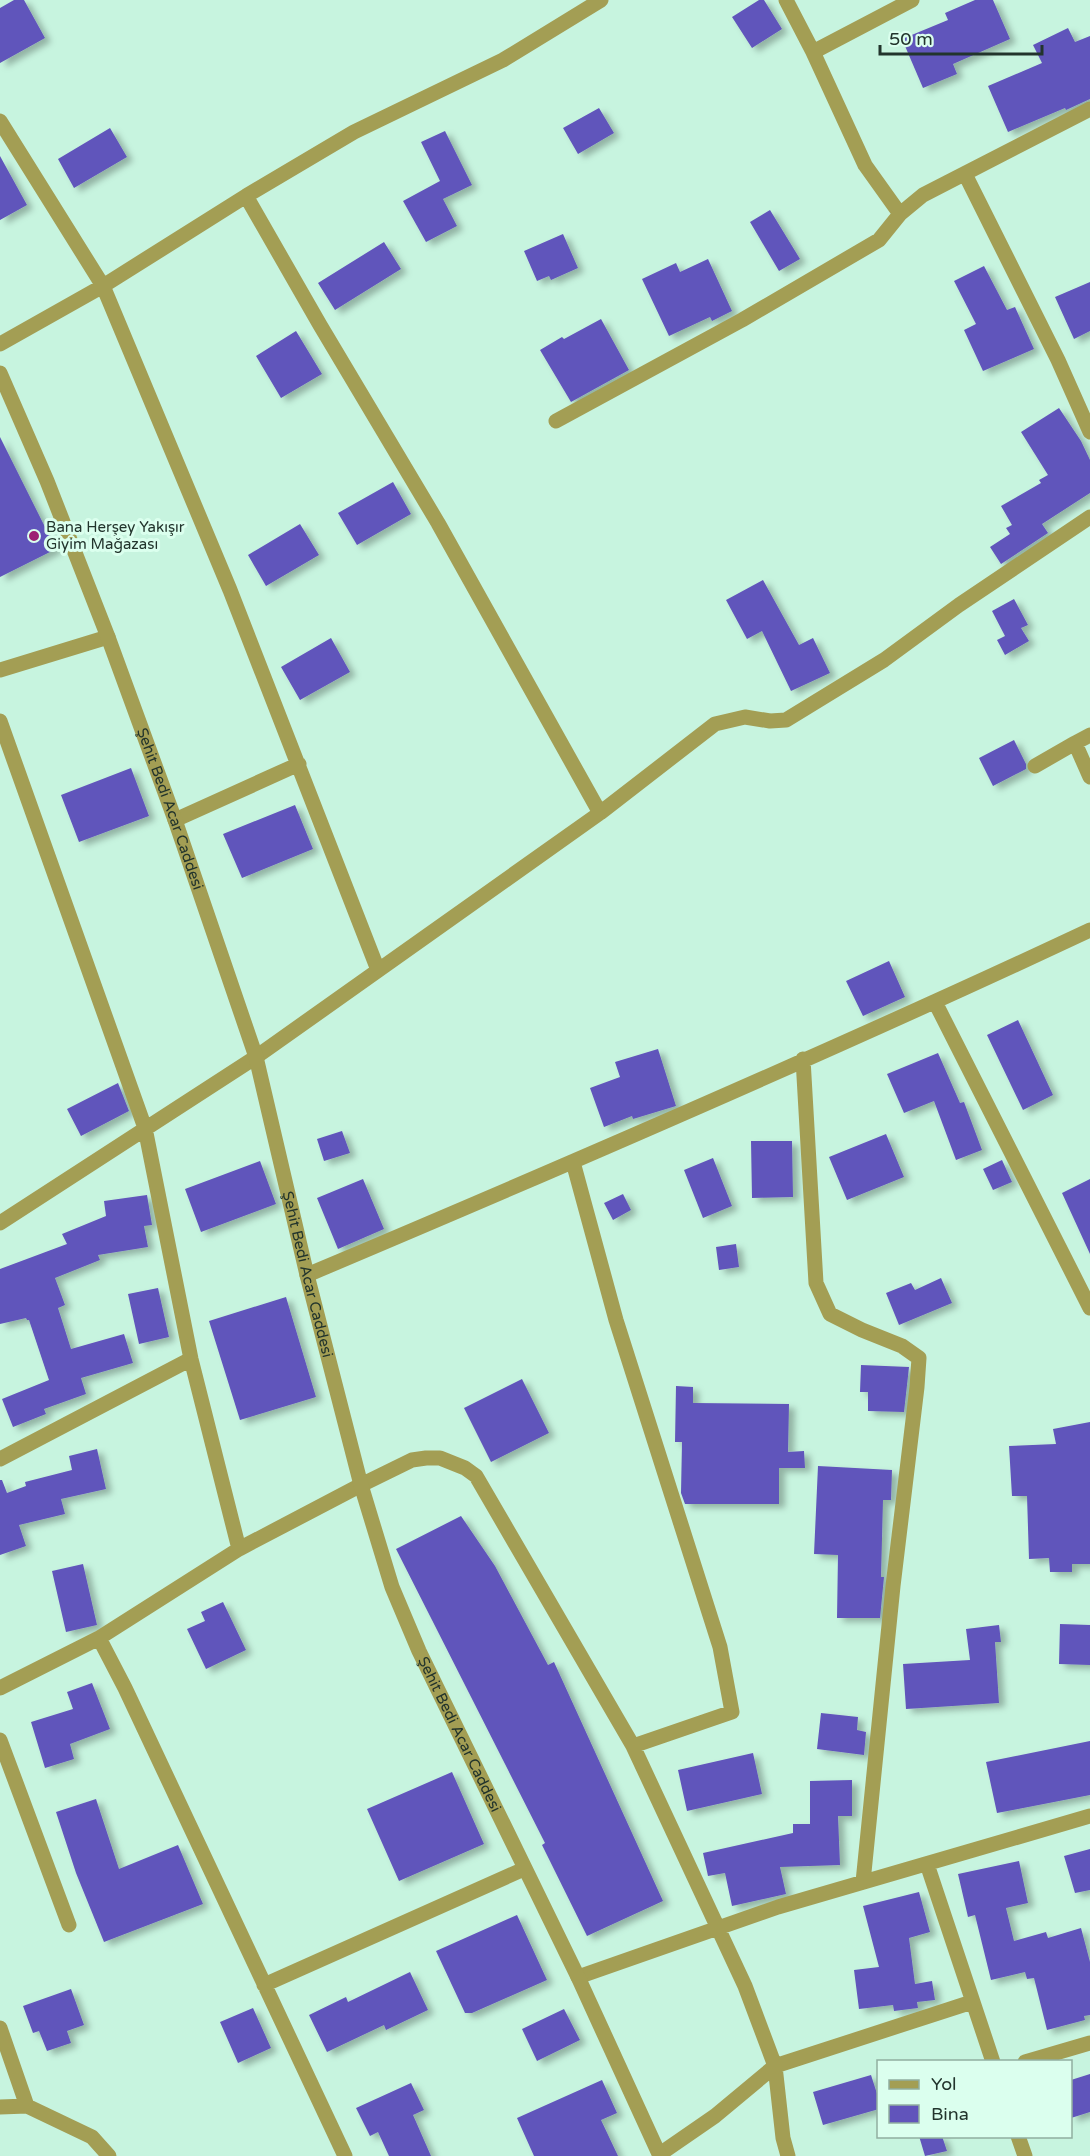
<svg xmlns="http://www.w3.org/2000/svg" width="1090" height="2156" viewBox="0 0 1090 2156" font-family="'Varela Round',sans-serif">
	<style>
		.building { fill: #6154bb; filter: url(#shadow) }
		.lines { fill: none; stroke-linecap: round; stroke-linejoin: round }
		.minor { stroke: #a39e54; stroke-width: 15 }
		.tertiary { stroke: #a39e54; stroke-width: 15 }
		.poi-dot { fill: #9d1e73; stroke: #dbffee; stroke-width: 2 }
		.labels { text-anchor: middle; stroke-width: 6; stroke-linejoin: round; paint-order: stroke }
		.poi-label { font-size: 15px; fill: #22342c; stroke: #dbffee; text-anchor: start }
		.street-label { font-size: 15px; fill: #22342c; stroke: #dbffee }
	</style>
	<defs>
		<filter id="shadow"><feDropShadow dx="6" dy="4" stdDeviation="3" flood-color="#0004"/></filter>
	</defs>
	<rect width="100%" height="100%" fill="#c7f4df"/>
	<path class="building" d="M 14,0 L 24,0 L 45,38 L 0,63 L 0,8 Z
		M 759,0 L 764,0 L 782,29 L 752,48 L 732,17 Z
		M 975,0 L 993,0 L 1010,39 L 953,64 L 957,74 L 923,88 L 902,39 L 948,20 L 945,13 Z
		M 1068,28 L 1075,42 L 1090,36 L 1090,99 L 1066,110 L 1065,108 L 1008,132 L 988,86 L 1042,63 L 1033,45 Z
		M 599,108 L 614,133 L 578,154 L 563,128 Z
		M 110,128 L 127,157 L 74,188 L 58,159 Z
		M 445,131 L 472,185 L 443,199 L 457,226 L 426,242 L 403,201 L 440,181 L 421,142 Z
		M 0,156 L 27,205 L 0,220 Z
		M 770,210 L 800,259 L 779,271 L 750,222 Z
		M 563,234 L 578,268 L 551,280 L 549,276 L 537,281 L 524,251 Z
		M 384,242 L 401,269 L 335,310 L 318,283 Z
		M 708,259 L 732,311 L 712,321 L 710,317 L 669,336 L 642,279 L 676,263 L 680,272 Z
		M 984,266 L 1007,310 L 1015,307 L 1034,349 L 983,371 L 964,330 L 976,324 L 954,281 Z
		M 1090,282 L 1090,331 L 1074,339 L 1055,297 Z
		M 601,319 L 629,370 L 571,402 L 540,350 L 562,337 L 564,339 Z
		M 296,331 L 322,374 L 281,398 L 256,356 Z
		M 1059,408 L 1081,441 L 1090,460 L 1090,493 L 1042,524 L 1048,533 L 1001,564 L 990,547 L 1010,534 L 1006,528 L 1012,525 L 1001,506 L 1041,483 L 1039,480 L 1048,475 L 1021,432 Z
		M 0,437 L 56,549 L 0,577 Z
		M 393,482 L 411,514 L 357,545 L 338,513 Z
		M 300,524 L 319,555 L 266,586 L 248,555 Z
		M 763,580 L 799,645 L 813,638 L 830,673 L 791,691 L 762,631 L 747,639 L 726,600 Z
		M 1014,599 L 1028,625 L 1021,628 L 1029,641 L 1005,655 L 997,640 L 1005,636 L 992,611 Z
		M 331,638 L 350,672 L 300,700 L 281,667 Z
		M 1014,740 L 1026,764 L 1026,769 L 993,786 L 979,758 Z
		M 131,768 L 149,816 L 79,842 L 61,795 Z
		M 295,805 L 313,849 L 242,878 L 223,834 Z
		M 889,961 L 905,997 L 863,1016 L 846,981 Z
		M 1018,1020 L 1053,1095 L 1023,1110 L 987,1035 Z
		M 658,1049 L 676,1106 L 633,1119 L 632,1116 L 604,1127 L 590,1088 L 620,1077 L 615,1062 Z
		M 938,1053 L 960,1103 L 964,1102 L 982,1150 L 956,1160 L 934,1101 L 904,1113 L 887,1074 Z
		M 118,1083 L 129,1111 L 81,1136 L 67,1109 Z
		M 342,1131 L 350,1153 L 324,1161 L 317,1139 Z
		M 886,1134 L 904,1177 L 847,1200 L 829,1157 Z
		M 751,1141 L 792,1141 L 793,1197 L 752,1198 Z
		M 713,1158 L 732,1206 L 703,1218 L 684,1170 Z
		M 1002,1160 L 1012,1182 L 993,1190 L 983,1169 Z
		M 260,1161 L 276,1204 L 201,1232 L 185,1189 Z
		M 363,1179 L 384,1229 L 338,1249 L 317,1198 Z
		M 1090,1179 L 1090,1254 L 1062,1193 Z
		M 623,1194 L 631,1210 L 613,1220 L 604,1203 Z
		M 147,1195 L 152,1225 L 144,1226 L 148,1247 L 98,1255 L 100,1260 L 55,1278 L 65,1305 L 58,1308 L 71,1349 L 124,1334 L 133,1363 L 81,1378 L 86,1394 L 44,1409 L 46,1414 L 13,1427 L 2,1399 L 49,1380 L 29,1320 L 27,1320 L 26,1318 L 0,1324 L 0,1269 L 67,1244 L 62,1234 L 106,1216 L 104,1201 Z
		M 736,1244 L 739,1267 L 719,1270 L 716,1247 Z
		M 941,1278 L 952,1303 L 899,1325 L 886,1293 L 911,1283 L 915,1290 Z
		M 158,1288 L 169,1337 L 139,1344 L 128,1294 Z
		M 286,1297 L 316,1397 L 240,1420 L 209,1321 Z
		M 861,1365 L 909,1367 L 904,1412 L 868,1411 L 868,1392 L 860,1392 Z
		M 522,1379 L 549,1433 L 491,1462 L 464,1408 Z
		M 676,1386 L 693,1387 L 693,1403 L 789,1404 L 788,1452 L 804,1451 L 805,1468 L 779,1468 L 779,1504 L 685,1504 L 681,1493 L 682,1442 L 675,1442 Z
		M 1090,1422 L 1090,1564 L 1072,1564 L 1072,1572 L 1050,1572 L 1049,1558 L 1029,1559 L 1027,1496 L 1012,1496 L 1009,1446 L 1056,1444 L 1053,1429 Z
		M 97,1449 L 106,1489 L 61,1499 L 65,1514 L 19,1525 L 26,1546 L 0,1555 L 0,1480 L 2,1480 L 7,1493 L 26,1486 L 25,1482 L 72,1470 L 69,1456 Z
		M 818,1466 L 892,1470 L 891,1500 L 883,1500 L 881,1577 L 884,1577 L 880,1618 L 837,1618 L 838,1555 L 814,1554 Z
		M 461,1516 L 495,1566 L 548,1665 L 554,1662 L 663,1901 L 587,1936 L 542,1845 L 545,1843 L 396,1549 Z
		M 83,1564 L 97,1625 L 66,1632 L 52,1571 Z
		M 223,1602 L 246,1650 L 206,1669 L 187,1629 L 205,1621 L 201,1612 Z
		M 1060,1624 L 1090,1625 L 1090,1665 L 1059,1664 Z
		M 999,1625 L 1001,1642 L 995,1642 L 999,1703 L 906,1709 L 903,1664 L 970,1660 L 966,1629 Z
		M 92,1683 L 110,1729 L 70,1744 L 74,1759 L 45,1768 L 31,1722 L 73,1709 L 67,1692 Z
		M 821,1713 L 858,1717 L 857,1730 L 866,1732 L 864,1755 L 817,1749 Z
		M 1090,1741 L 1090,1795 L 997,1813 L 986,1762 Z
		M 753,1753 L 762,1794 L 687,1811 L 678,1770 Z
		M 452,1772 L 484,1844 L 399,1881 L 367,1809 Z
		M 852,1780 L 852,1816 L 838,1816 L 840,1865 L 780,1867 L 786,1894 L 732,1906 L 725,1873 L 708,1876 L 703,1853 L 793,1833 L 793,1824 L 810,1824 L 810,1781 Z
		M 96,1799 L 119,1869 L 178,1845 L 203,1904 L 104,1942 L 76,1873 L 56,1812 Z
		M 1090,1849 L 1090,1890 L 1075,1893 L 1064,1856 Z
		M 1019,1861 L 1028,1903 L 1006,1908 L 1014,1941 L 1046,1932 L 1048,1938 L 1081,1928 L 1090,1962 L 1090,2015 L 1084,2016 L 1085,2020 L 1047,2030 L 1034,1978 L 1027,1979 L 1025,1972 L 991,1980 L 975,1915 L 968,1917 L 958,1874 Z
		M 919,1892 L 930,1932 L 909,1938 L 915,1984 L 932,1981 L 935,2000 L 917,2002 L 918,2008 L 894,2011 L 893,2005 L 859,2009 L 854,1970 L 879,1967 L 863,1906 Z
		M 517,1915 L 547,1980 L 472,2013 L 465,2013 L 436,1951 Z
		M 410,1972 L 428,2010 L 386,2030 L 384,2025 L 327,2052 L 309,2015 L 346,1997 L 348,2002 Z
		M 71,1989 L 84,2025 L 67,2031 L 71,2043 L 47,2051 L 39,2031 L 33,2033 L 23,2006 Z
		M 253,2008 L 271,2048 L 238,2063 L 220,2022 Z
		M 564,2009 L 580,2040 L 537,2061 L 522,2029 Z
		M 1090,2074 L 1090,2112 L 1071,2118 L 1071,2080 Z
		M 871,2075 L 879,2100 L 879,2109 L 823,2125 L 813,2092 Z
		M 602,2080 L 617,2113 L 601,2120 L 618,2156 L 534,2156 L 517,2118 Z
		M 411,2083 L 424,2110 L 413,2115 L 431,2156 L 389,2156 L 378,2132 L 370,2136 L 356,2108 Z
		M 919,2136 L 942,2136 L 947,2151 L 925,2156 Z"/>
	<g class="lines">
		<path class="minor" d="M 786,0 L 813,52 L 865,165 L 900,214
			M 813,52 L 912,0
			M 0,121 L 103,286 L 230,590 L 378,970
			M 965,174 L 1058,360 L 1090,432
			M 246,196 L 320,325 L 438,523 L 600,813
			M 0,344 L 103,286 L 246,196 L 354,132 L 503,60 L 601,0
			M 556,421 L 742,320 L 879,240 L 900,214 L 923,195 L 1090,109
			M 0,670 L 108,637
			M 0,721 L 145,1128 L 191,1359 L 239,1549
			M 1090,735 L 1075,743 L 1090,777
			M 1035,766 L 1075,743
			M 175,820 L 299,764
			M 935,1002 L 1090,1308
			M 803,1059 L 816,1283 L 830,1314 L 862,1330 L 902,1346 L 919,1358 L 917,1387 L 893,1586 L 863,1882
			M 573,1162 L 616,1320 L 720,1647 L 732,1712 L 633,1746
			M 0,1223 L 256,1057 L 600,813 L 715,724 L 745,717 L 770,721 L 786,720 L 884,660 L 959,605 L 1090,517
			M 307,1275 C 570,1164 832,1051 1090,930
			M 0,1459 L 191,1359
			M 99,1638 L 125,1688 L 345,2156
			M 0,1688 L 99,1638 L 239,1549 L 361,1485 L 412,1460 L 426,1458 L 440,1458 L 465,1468 L 476,1476 L 633,1746 L 745,1986 L 775,2066 L 783,2138 L 788,2156
			M 0,1740 L 69,1925
			M 927,1864 L 993,2062
			M 578,1977 L 778,1907 L 1090,1816
			M 264,1985 L 524,1869
			M 0,2028 L 27,2106
			M 1025,2062 L 1090,2043
			M 0,2107 L 27,2106 L 92,2137 L 109,2156
			M 1018,2136 L 1025,2156
			M 660,2154 L 715,2116 L 775,2066 L 972,2002"/>
		<path class="tertiary" id="s1" d="M 0,373 L 47,481 L 108,637 L 175,820 L 256,1057 L 307,1275 L 361,1485 L 392,1587 L 419,1651 L 578,1977 L 660,2156"/>
	</g>
	<circle class="poi-dot" cx="34" cy="536" r="6"/>
	<g class="labels">
		<g class="poi-label">
			<text x="46" y="532">Bana Herşey Yakışır<tspan x="46" dy="17">Giyim Mağazası</tspan></text>
		</g>
		<g class="street-label">
			<text dy="5" stroke="none"><textPath href="#s1" startOffset="468">Şehit Bedi Acar Caddesi</textPath></text>
			<text dy="5" stroke="none"><textPath href="#s1" startOffset="954">Şehit Bedi Acar Caddesi</textPath></text>
			<text dy="5" stroke="none"><textPath href="#s1" startOffset="1440">Şehit Bedi Acar Caddesi</textPath></text>
		</g>
	</g>
	<rect x="877" y="2060" width="195" height="78" fill="#dbffee" stroke="#91aea0" stroke-width="1.5"/>
	<rect x="889" y="2080" width="30" height="9" fill="#a39e54" stroke="#91aea0" stroke-width="1.5"/>
	<text x="931" y="2090" font-size="18" fill="#22342c">Yol</text>
	<rect x="889" y="2105" width="30" height="18" fill="#6154bb" stroke="#91aea0" stroke-width="1.5"/>
	<text x="931" y="2120" font-size="18" fill="#22342c">Bina</text>
	<path d="M880 45v9h162v-9" fill="none" stroke="#22342c" stroke-width="3"/>
	<text x="889" y="45" font-size="18" fill="#22342c" stroke="#dbffee" stroke-width="4.5" paint-order="stroke">50 m</text>
</svg>
